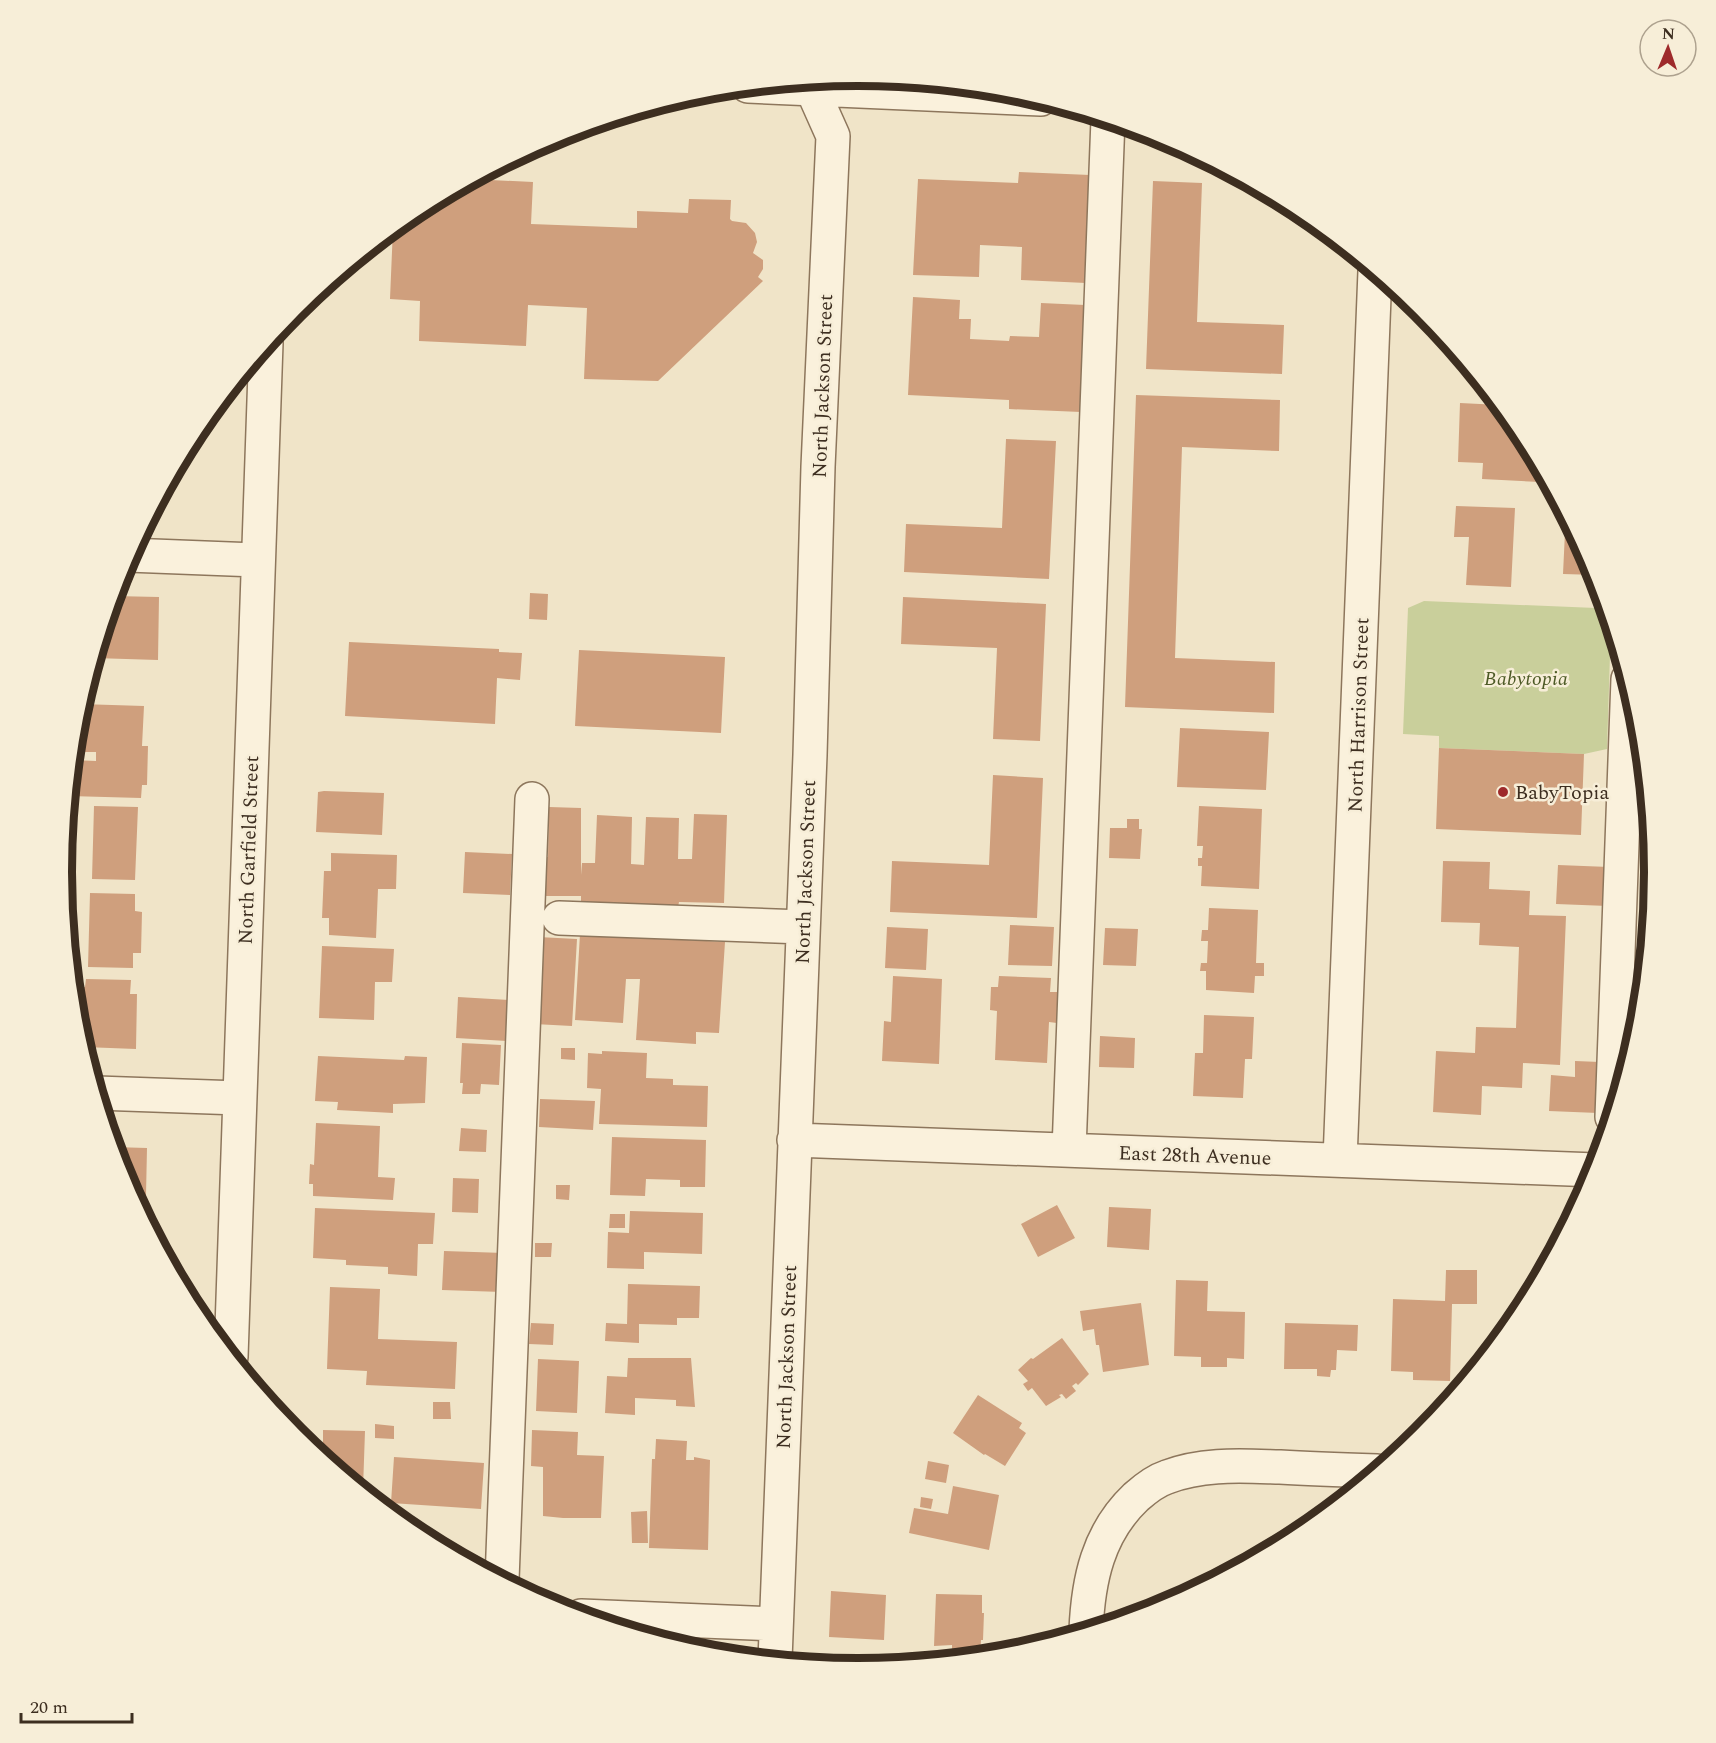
<svg xmlns="http://www.w3.org/2000/svg" width="1716" height="1743" viewBox="0 0 1716 1743" font-family="Spectral,serif">
	<style>
		.park { fill: #c9cf9b }
		.building { fill: #cf9f7d }
		.lines { fill: none; stroke-linecap: round; stroke-linejoin: round }
		.minor-casing { stroke: #8d765c; stroke-width: 36 }
		.minor { stroke: #faf1dc; stroke-width: 33 }
		.poi-dot { fill: #9e2a2b; stroke: #f7eed8; stroke-width: 2 }
		.labels { text-anchor: middle; stroke-width: 5; stroke-linejoin: round; paint-order: stroke }
		.street-label { font-size: 20px; fill: #3d2e20; stroke: #f7eed8 }
		.park-label { font-size: 20px; font-style: italic; fill: #4d5a26; stroke: #f7eed8 }
		.poi-label { font-size: 20px; fill: #3d2e20; stroke: #f7eed8; text-anchor: start }
		.rim { fill: none; stroke: #3d2e20; stroke-width: 8 }
	</style>
	<rect width="100%" height="100%" fill="#f0e4c8"/>
	<path class="park" d="M 1424,601 L 1596,608 L 1610,620 L 1611,624 L 1607,749 L 1584,754 L 1439,748 L 1439,736 L 1403,734 L 1408,608 Z"/>
	<path class="building" d="M 1019,172 L 1090,175 L 1086,283 L 1021,280 L 1022,247 L 980,245 L 979,277 L 913,275 L 918,179 L 1018,183 Z
		M 471,179 L 533,182 L 531,224 L 637,228 L 637,211 L 688,213 L 689,199 L 731,200 L 730,219 L 732,221 L 746,223 L 755,233 L 757,242 L 753,253 L 763,260 L 763,269 L 758,277 L 763,281 L 658,381 L 584,379 L 587,308 L 528,305 L 526,346 L 419,341 L 420,301 L 390,299 L 393,228 L 404,219 L 423,220 L 424,205 Z
		M 1153,181 L 1202,183 L 1197,322 L 1284,325 L 1282,374 L 1146,369 Z
		M 913,297 L 960,300 L 959,319 L 971,319 L 970,339 L 1009,341 L 1010,336 L 1039,337 L 1041,303 L 1085,305 L 1081,412 L 1009,409 L 1009,400 L 908,395 Z
		M 1136,395 L 1280,400 L 1279,451 L 1182,447 L 1175,658 L 1275,662 L 1274,713 L 1125,707 Z
		M 1460,403 L 1500,405 L 1520,429 L 1541,467 L 1540,482 L 1482,479 L 1483,463 L 1458,462 Z
		M 1006,439 L 1056,441 L 1049,579 L 904,572 L 906,524 L 1002,528 Z
		M 1456,506 L 1515,508 L 1511,587 L 1466,585 L 1469,537 L 1454,537 Z
		M 1565,532 L 1575,532 L 1597,575 L 1563,574 Z
		M 530,593 L 548,594 L 547,620 L 529,619 Z
		M 113,596 L 159,597 L 158,660 L 94,658 Z
		M 903,597 L 1046,604 L 1040,741 L 993,739 L 997,648 L 901,644 Z
		M 349,642 L 499,649 L 499,652 L 522,653 L 520,680 L 497,678 L 495,724 L 345,716 Z
		M 579,650 L 725,657 L 721,733 L 575,726 Z
		M 80,704 L 144,706 L 142,746 L 148,746 L 147,785 L 142,785 L 141,798 L 69,796 L 72,760 L 96,761 L 96,752 L 73,752 L 77,716 Z
		M 1180,728 L 1269,732 L 1266,790 L 1177,787 Z
		M 1439,748 L 1584,754 L 1581,835 L 1436,829 Z
		M 993,775 L 1043,778 L 1037,918 L 890,912 L 892,861 L 989,865 Z
		M 324,791 L 384,793 L 382,835 L 316,832 L 318,792 Z
		M 94,806 L 138,807 L 135,880 L 92,879 Z
		M 1199,806 L 1262,809 L 1259,889 L 1201,886 L 1202,866 L 1198,866 L 1198,858 L 1202,858 L 1203,846 L 1197,846 Z
		M 549,807 L 581,808 L 581,875 L 582,863 L 595,863 L 597,815 L 632,817 L 631,864 L 644,865 L 646,817 L 679,818 L 678,859 L 692,859 L 694,814 L 727,815 L 724,903 L 679,902 L 678,907 L 581,904 L 581,896 L 535,896 L 535,857 L 548,857 Z
		M 1127,819 L 1139,819 L 1139,829 L 1142,829 L 1140,859 L 1109,858 L 1110,828 L 1127,828 Z
		M 465,852 L 512,854 L 510,895 L 463,893 Z
		M 331,853 L 397,855 L 396,889 L 378,889 L 376,938 L 329,935 L 329,918 L 322,918 L 324,871 L 331,871 Z
		M 1443,861 L 1490,862 L 1489,889 L 1530,891 L 1529,915 L 1566,916 L 1560,1065 L 1523,1063 L 1522,1088 L 1482,1086 L 1481,1115 L 1433,1112 L 1436,1051 L 1475,1053 L 1476,1027 L 1516,1028 L 1519,947 L 1479,945 L 1480,923 L 1441,922 Z
		M 1558,865 L 1609,867 L 1608,906 L 1556,904 Z
		M 90,893 L 135,894 L 135,911 L 142,912 L 141,953 L 133,953 L 133,968 L 88,967 Z
		M 1209,908 L 1258,910 L 1256,963 L 1264,963 L 1264,976 L 1255,976 L 1254,993 L 1206,990 L 1206,971 L 1200,971 L 1201,963 L 1207,963 L 1208,941 L 1201,941 L 1202,930 L 1208,930 Z
		M 1010,925 L 1054,927 L 1052,966 L 1008,965 Z
		M 887,927 L 928,929 L 926,970 L 885,968 Z
		M 1105,928 L 1138,929 L 1136,966 L 1103,965 Z
		M 580,934 L 725,942 L 719,1033 L 696,1032 L 696,1044 L 636,1040 L 640,979 L 626,979 L 623,1023 L 575,1020 Z
		M 538,937 L 577,939 L 572,1026 L 534,1024 Z
		M 322,946 L 394,949 L 392,982 L 375,982 L 374,1020 L 319,1018 Z
		M 893,976 L 942,979 L 939,1064 L 882,1061 L 884,1021 L 891,1022 Z
		M 999,976 L 1051,978 L 1050,992 L 1058,992 L 1057,1023 L 1049,1022 L 1047,1063 L 995,1060 L 997,1011 L 990,1010 L 991,987 L 998,987 Z
		M 86,979 L 131,980 L 130,994 L 137,994 L 136,1049 L 84,1047 L 85,1016 L 76,1015 L 73,987 L 85,987 Z
		M 458,997 L 509,1000 L 507,1041 L 456,1038 Z
		M 1204,1015 L 1254,1017 L 1252,1059 L 1245,1059 L 1243,1098 L 1193,1096 L 1195,1053 L 1203,1053 Z
		M 1100,1036 L 1135,1038 L 1134,1068 L 1099,1067 Z
		M 462,1043 L 501,1045 L 499,1085 L 481,1084 L 480,1094 L 462,1094 L 463,1083 L 460,1083 Z
		M 561,1048 L 575,1048 L 575,1060 L 561,1059 Z
		M 602,1051 L 647,1053 L 646,1078 L 673,1079 L 673,1085 L 708,1086 L 707,1127 L 599,1124 L 601,1089 L 587,1088 L 588,1053 L 602,1054 Z
		M 318,1056 L 404,1060 L 405,1056 L 427,1057 L 425,1103 L 393,1104 L 393,1113 L 337,1110 L 338,1102 L 315,1101 Z
		M 1575,1061 L 1600,1062 L 1598,1113 L 1549,1111 L 1551,1075 L 1575,1077 Z
		M 540,1099 L 595,1101 L 593,1130 L 539,1127 Z
		M 316,1123 L 380,1126 L 378,1177 L 395,1178 L 393,1200 L 313,1196 L 313,1184 L 309,1184 L 310,1164 L 314,1165 Z
		M 461,1128 L 487,1130 L 486,1152 L 459,1151 Z
		M 612,1137 L 706,1140 L 705,1187 L 680,1187 L 680,1180 L 646,1179 L 645,1196 L 610,1195 Z
		M 113,1147 L 147,1148 L 146,1195 L 132,1195 L 122,1176 Z
		M 453,1178 L 479,1179 L 478,1213 L 452,1212 Z
		M 556,1185 L 570,1185 L 569,1200 L 556,1199 Z
		M 1057,1205 L 1075,1238 L 1038,1257 L 1021,1224 Z
		M 1109,1207 L 1151,1209 L 1149,1250 L 1107,1247 Z
		M 315,1208 L 435,1213 L 433,1244 L 418,1244 L 417,1276 L 388,1274 L 388,1267 L 346,1265 L 346,1260 L 313,1258 Z
		M 630,1211 L 703,1213 L 702,1254 L 644,1252 L 644,1269 L 607,1268 L 608,1232 L 629,1233 Z
		M 610,1214 L 625,1214 L 625,1228 L 609,1228 Z
		M 535,1243 L 552,1243 L 551,1257 L 535,1257 Z
		M 444,1251 L 504,1253 L 502,1292 L 442,1290 Z
		M 1446,1270 L 1477,1270 L 1477,1304 L 1452,1304 L 1450,1381 L 1413,1380 L 1413,1372 L 1391,1371 L 1393,1299 L 1445,1301 Z
		M 1176,1280 L 1208,1281 L 1207,1311 L 1245,1312 L 1244,1359 L 1227,1358 L 1227,1367 L 1201,1367 L 1201,1357 L 1174,1356 Z
		M 628,1284 L 700,1286 L 699,1318 L 677,1318 L 677,1325 L 639,1324 L 639,1343 L 605,1341 L 606,1323 L 627,1324 Z
		M 330,1287 L 380,1289 L 378,1339 L 457,1342 L 455,1389 L 366,1385 L 367,1371 L 327,1369 Z
		M 1141,1303 L 1149,1365 L 1103,1372 L 1099,1345 L 1096,1345 L 1094,1329 L 1083,1331 L 1080,1311 Z
		M 531,1323 L 554,1324 L 553,1345 L 529,1344 Z
		M 1285,1323 L 1358,1325 L 1357,1351 L 1337,1350 L 1336,1370 L 1331,1370 L 1330,1377 L 1317,1376 L 1317,1369 L 1284,1369 Z
		M 1062,1338 L 1089,1374 L 1078,1385 L 1076,1383 L 1072,1386 L 1076,1391 L 1066,1399 L 1062,1394 L 1059,1395 L 1061,1397 L 1046,1406 L 1032,1388 L 1028,1391 L 1023,1384 L 1028,1381 L 1018,1370 L 1031,1358 L 1033,1359 Z
		M 628,1358 L 691,1358 L 695,1407 L 676,1406 L 676,1400 L 635,1398 L 635,1415 L 605,1413 L 607,1376 L 627,1377 Z
		M 538,1359 L 579,1361 L 577,1413 L 536,1411 Z
		M 978,1395 L 1022,1423 L 1019,1428 L 1026,1433 L 1005,1466 L 985,1454 L 984,1455 L 953,1433 Z
		M 433,1402 L 450,1402 L 451,1419 L 433,1419 Z
		M 375,1424 L 394,1426 L 394,1439 L 375,1438 Z
		M 323,1430 L 365,1431 L 363,1489 L 360,1489 L 317,1453 L 323,1453 Z
		M 532,1430 L 578,1432 L 577,1455 L 604,1456 L 601,1518 L 563,1518 L 543,1516 L 543,1467 L 531,1466 Z
		M 656,1439 L 687,1441 L 686,1460 L 694,1460 L 694,1457 L 710,1460 L 708,1550 L 649,1548 L 652,1459 L 655,1459 Z
		M 394,1457 L 484,1463 L 481,1509 L 391,1503 Z
		M 928,1461 L 949,1465 L 946,1483 L 925,1479 Z
		M 953,1486 L 999,1495 L 989,1550 L 909,1533 L 914,1508 L 948,1514 Z
		M 921,1497 L 933,1499 L 931,1509 L 920,1507 Z
		M 647,1511 L 648,1543 L 632,1543 L 631,1512 Z
		M 831,1591 L 886,1595 L 884,1640 L 829,1637 Z
		M 936,1594 L 982,1595 L 982,1613 L 984,1613 L 983,1640 L 981,1640 L 980,1656 L 952,1656 L 952,1645 L 934,1646 Z"/>
	<g class="lines">
		<g class="minor-casing">
			<path id="minor" d="M 748,86 L 1041,99
				M 128,555 L 258,560
				M 559,918 L 803,927
				M 97,1093 L 239,1098
				M 1612,1117 L 1628,679
				M 794,1140 L 1596,1170
				M 1069,1150 L 1108,119
				M 1340,1160 L 1375,271
				M 231,1357 L 266,343
				M 502,1580 L 532,799
				M 581,1616 L 776,1624
				M 1086,1631 C 1088,1580 1098,1533 1136,1497 C 1145,1489 1155,1481 1167,1477 C 1203,1463 1243,1466 1280,1467 C 1313,1469 1345,1470 1377,1471
				M 775,1660 L 810,755 L 818,467 L 833,136 L 808,80"/>
		</g>
		<use href="#minor" class="minor"/>
	</g>
	<circle class="poi-dot" cx="1503" cy="792" r="6"/>
	<g class="labels">
		<g class="street-label">
			<text transform="translate(822 386) rotate(-88)" y="7">North Jackson Street</text>
			<text transform="translate(1358 715) rotate(-88)" y="7">North Harrison Street</text>
			<text transform="translate(248 850) rotate(-88)" y="7">North Garfield Street</text>
			<text transform="translate(805 872) rotate(-88)" y="7">North Jackson Street</text>
			<text transform="translate(1195 1155) rotate(2)" y="7">East 28th Avenue</text>
			<text transform="translate(786 1357) rotate(-88)" y="7">North Jackson Street</text>
		</g>
		<g class="park-label">
			<text x="1526" y="685">Babytopia</text>
		</g>
		<g class="poi-label">
			<text x="1515" y="799">BabyTopia</text>
		</g>
	</g>
	<path d="M0 0H1716V1743H0ZM72 872a786 786 0 1 1 1572 0a786 786 0 1 1-1572 0Z" fill="#f7eed8" fill-rule="evenodd"/>
	<path class="rim" d="M72 872a786 786 0 1 1 1572 0a786 786 0 1 1-1572 0Z"/>
	<g transform="translate(1668 48) rotate(2)"><circle r="28" fill="#f7eed8" stroke="#ada18e" stroke-width="1.5"/>
	<path d="M0-4.5L10 22L0 15L-10 22Z" fill="#9e2a2b"/>
	<text y="-9" font-size="16" font-weight="bold" text-anchor="middle" fill="#3d2e20">N</text>
	</g>
	<path d="M21 1713v9h111v-9" fill="none" stroke="#3d2e20" stroke-width="3"/>
	<text x="30" y="1713" font-size="18" fill="#3d2e20" stroke="#f7eed8" stroke-width="4.5" paint-order="stroke">20 m</text>
</svg>
